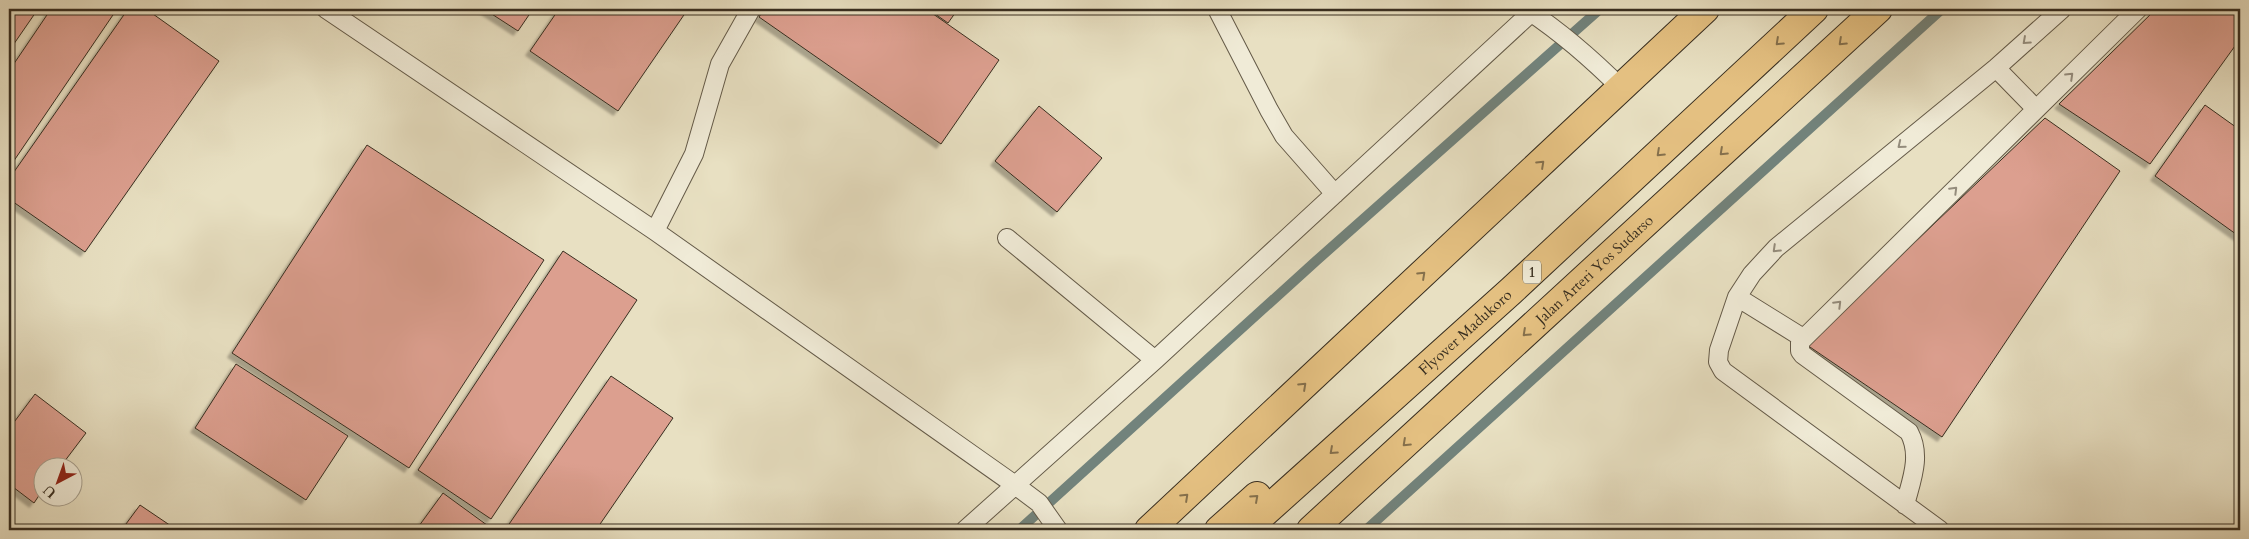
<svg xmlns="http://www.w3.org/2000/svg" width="2249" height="539" viewBox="0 0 2249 539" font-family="Cardo,serif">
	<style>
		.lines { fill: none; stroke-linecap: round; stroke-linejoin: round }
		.stream { stroke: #72837c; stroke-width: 10 }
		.building { fill: #dc9f8f; stroke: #382e20; filter: url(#shadow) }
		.service-casing { stroke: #645a48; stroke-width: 20 }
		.trunk-casing { stroke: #382e20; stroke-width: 30 }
		.service { stroke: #f0ebd7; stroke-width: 18 }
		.trunk { stroke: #e4c081; stroke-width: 28 }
		.oneway { stroke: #948c7c }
		.oneway2 { stroke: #85704c }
		.labels { text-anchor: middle; stroke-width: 4; stroke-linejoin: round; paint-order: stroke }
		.shield { fill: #f0ebd7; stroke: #6f6757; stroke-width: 1 }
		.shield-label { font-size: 14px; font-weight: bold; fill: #382e20 }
		.street-label { font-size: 15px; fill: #382e20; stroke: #f0ebd7 }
	</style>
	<defs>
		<filter id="shadow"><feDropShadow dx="-4.5" dy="4.5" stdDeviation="1" flood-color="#0004"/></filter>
	</defs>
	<rect width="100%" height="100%" fill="#e8e0c2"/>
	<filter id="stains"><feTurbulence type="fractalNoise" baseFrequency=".004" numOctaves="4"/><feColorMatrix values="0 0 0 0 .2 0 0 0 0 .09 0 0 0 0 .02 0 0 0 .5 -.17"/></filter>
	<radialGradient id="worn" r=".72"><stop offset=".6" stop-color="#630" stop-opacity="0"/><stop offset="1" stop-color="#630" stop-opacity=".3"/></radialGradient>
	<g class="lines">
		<path class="stream" d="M 1019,530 L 1316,261 L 1600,9
			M 1366,530 L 1942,9"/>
	</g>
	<path class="building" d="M 9,9 L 38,9 L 9,51 Z
		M 51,9 L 117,9 L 9,168 L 9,71 Z
		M 128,9 L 146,9 L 219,61 L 85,252 L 9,199 L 9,179 Z
		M 484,9 L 533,9 L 518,31 Z
		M 559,9 L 688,9 L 618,111 L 530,51 Z
		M 764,9 L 926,9 L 999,60 L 941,144 L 759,17 Z
		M 928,9 L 958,9 L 948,23 Z
		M 2156,9 L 2240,9 L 2240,39 L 2150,164 L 2059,104 Z
		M 2205,105 L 2240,130 L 2240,237 L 2155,176 Z
		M 1039,106 L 1102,158 L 1057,212 L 995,161 Z
		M 2045,118 L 2120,171 L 1942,437 L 1807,345 Z
		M 367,145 L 544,260 L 409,468 L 232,353 Z
		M 563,251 L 637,300 L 491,519 L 418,470 Z
		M 236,364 L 348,436 L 306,500 L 195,428 Z
		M 611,376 L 673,418 L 596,530 L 505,530 Z
		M 35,394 L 86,433 L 61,466 L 42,466 L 42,491 L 34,503 L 9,484 L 9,429 Z
		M 443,493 L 491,528 L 490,530 L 416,530 Z
		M 140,505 L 177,530 L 126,530 L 123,528 Z"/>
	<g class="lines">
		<g class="service-casing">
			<path id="service" d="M 326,9 L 655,231 L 1015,485 L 1039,503 L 1058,530
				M 1217,9 L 1269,110 L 1284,136 L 1335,194
				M 1526,9 C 1561,32 1592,59 1622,89
				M 1996,68 L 2036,109
				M 655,231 L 694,154 L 720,64 L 751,9
				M 1007,238 L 1155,360
				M 1737,297 L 1803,338
				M 1905,505 C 1911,481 1922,456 1909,432 L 1803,355 L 1800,351 L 1800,342 L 2138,9
				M 965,530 L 1155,360 L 1535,9
				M 1940,530 L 1723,371 L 1718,362 L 1719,350 L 1737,297 L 1752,274 L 1776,248 L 1996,68 L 2062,9"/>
		</g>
		<g class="trunk-casing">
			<g id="trunk">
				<path d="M 1149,530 L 1705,9"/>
				<path d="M 1219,530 L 1257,496"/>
				<path id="s1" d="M 1245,530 L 1511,291 L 1814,9"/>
				<path id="s2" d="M 1311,530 L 1878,9"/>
			</g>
		</g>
		<use href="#service" class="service"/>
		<use href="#trunk" class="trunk"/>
	</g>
	<defs><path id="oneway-chevron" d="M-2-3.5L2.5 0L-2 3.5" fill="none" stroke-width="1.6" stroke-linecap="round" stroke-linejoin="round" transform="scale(1.25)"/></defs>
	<g class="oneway">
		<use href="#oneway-chevron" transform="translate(2026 41) rotate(138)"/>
		<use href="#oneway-chevron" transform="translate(2070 76) rotate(-44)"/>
		<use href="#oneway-chevron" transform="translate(1901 145) rotate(141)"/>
		<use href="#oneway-chevron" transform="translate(1954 190) rotate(-45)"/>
		<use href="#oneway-chevron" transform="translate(1776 249) rotate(136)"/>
		<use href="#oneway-chevron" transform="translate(1838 304) rotate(-45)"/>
	</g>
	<g class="oneway2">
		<use href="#oneway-chevron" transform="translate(1779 42) rotate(137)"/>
		<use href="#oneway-chevron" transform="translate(1842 42) rotate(137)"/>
		<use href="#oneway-chevron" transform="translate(1723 152) rotate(137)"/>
		<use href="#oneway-chevron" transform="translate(1660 153) rotate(137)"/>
		<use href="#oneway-chevron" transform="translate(1541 164) rotate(-43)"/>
		<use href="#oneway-chevron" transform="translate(1422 275) rotate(-43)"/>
		<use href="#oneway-chevron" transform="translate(1526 333) rotate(137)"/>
		<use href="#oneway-chevron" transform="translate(1303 386) rotate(-43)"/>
		<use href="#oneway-chevron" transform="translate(1406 443) rotate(137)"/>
		<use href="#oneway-chevron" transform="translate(1333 451) rotate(138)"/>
		<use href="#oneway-chevron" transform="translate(1185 497) rotate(-43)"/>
		<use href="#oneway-chevron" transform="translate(1255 498) rotate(-42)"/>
	</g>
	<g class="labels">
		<rect class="shield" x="1523" y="260.5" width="18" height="23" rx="4"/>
		<g class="shield-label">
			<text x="1532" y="277">1</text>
		</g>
		<g class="street-label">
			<text dy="5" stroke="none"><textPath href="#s2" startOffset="385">Jalan Arteri Yos Sudarso</textPath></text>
			<text dy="5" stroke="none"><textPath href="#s1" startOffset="296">Flyover Madukoro</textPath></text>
		</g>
	</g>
	<rect width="2249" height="539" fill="none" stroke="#e8e0c2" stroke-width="30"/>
	<rect x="10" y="10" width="2229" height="519" fill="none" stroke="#382e20" stroke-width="2.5"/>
	<rect x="15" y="15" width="2219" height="509" fill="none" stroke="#382e20"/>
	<g transform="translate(58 482) rotate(221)"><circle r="24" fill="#f0ebd7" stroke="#a69f8e"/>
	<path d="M0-4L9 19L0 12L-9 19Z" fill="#8f2418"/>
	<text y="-8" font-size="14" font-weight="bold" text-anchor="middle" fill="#382e20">U</text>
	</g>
	<rect width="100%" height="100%" filter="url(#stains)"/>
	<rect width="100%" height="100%" fill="url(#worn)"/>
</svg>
